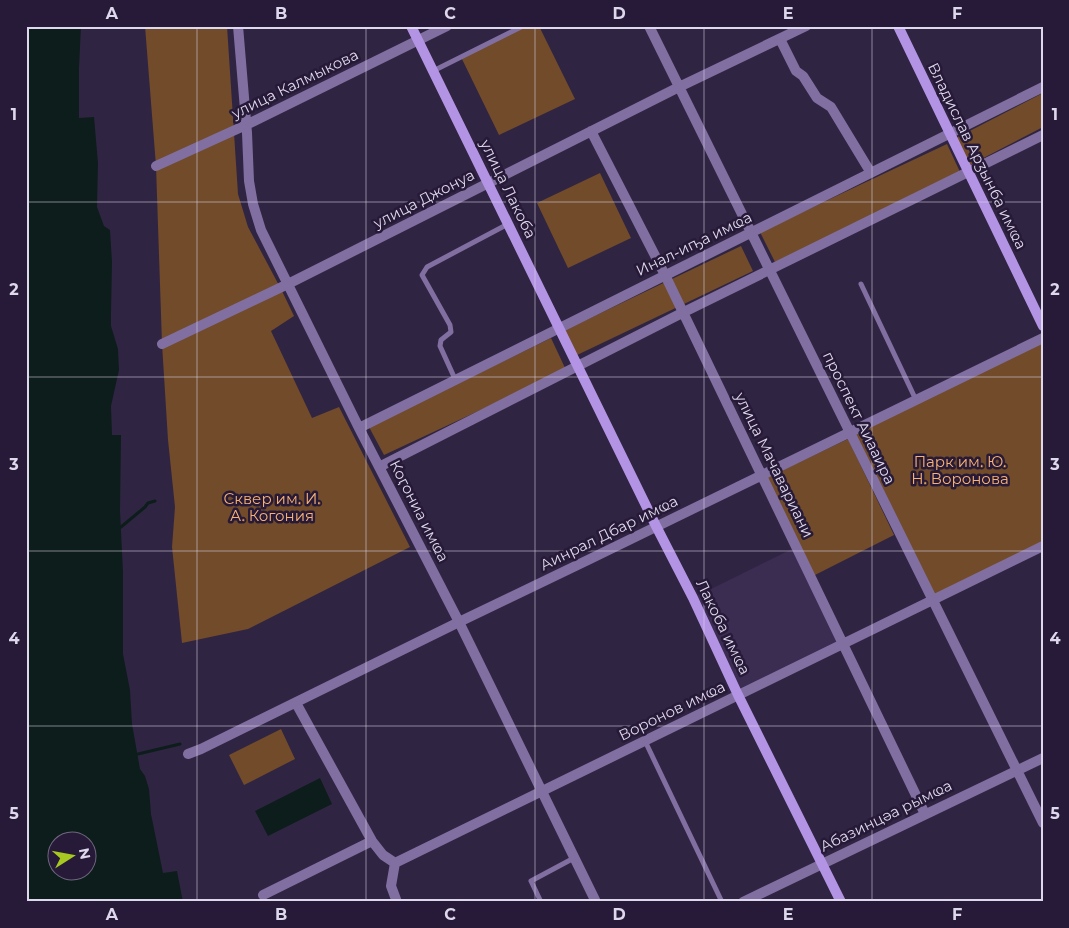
<svg xmlns="http://www.w3.org/2000/svg" width="1069" height="928" viewBox="0 0 1069 928" font-family="Montserrat,sans-serif">
	<style>
		.built { fill: #3b2c52 }
		.green { fill: #714b2a }
		.water { fill: #0d1d1b; fill-rule: evenodd }
		.lines { fill: none; stroke-linecap: round; stroke-linejoin: round }
		.stream { stroke: #0d1d1b; stroke-width: 3 }
		.lane { stroke: #816fa1; stroke-width: 5 }
		.street { stroke: #816fa1; stroke-width: 10 }
		.secondary { stroke: #b394e4; stroke-width: 10 }
		.grid { fill: none; stroke: #ded8ec; stroke-width: 1; stroke-opacity: 0.55 }
		.labels { text-anchor: middle; stroke-width: 5; stroke-linejoin: round; paint-order: stroke }
		.street-label { font-size: 15px; fill: #ded8ec; stroke: #271a38 }
		.park-label { font-size: 15px; fill: #f9b274; stroke: #271a38 }
		.neatline { fill: none; stroke: #ded8ec; stroke-width: 2 }
		.grid-label { font-size: 16px; text-anchor: middle; font-weight: bold; fill: #ded8ec }
	</style>
	<rect width="100%" height="100%" fill="#302443"/>
	<path class="built" d="M 796,547 L 843,644 L 738,695 L 693,598 Z"/>
	<path class="green" d="M 145,26 L 227,26 L 238,194 L 248,227 L 282,291 L 294,316 L 271,331 L 312,418 L 339,407 L 410,547 L 248,629 L 182,643 L 172,547 L 175,507 L 168,440 L 162,344 L 156,166 Z
		M 522,26 L 539,26 L 575,99 L 499,135 L 461,57 Z
		M 1043,93 L 1043,127 L 970,165 L 956,138 Z
		M 947,144 L 961,174 L 775,262 L 760,232 Z
		M 600,173 L 631,238 L 568,268 L 537,203 Z
		M 741,246 L 753,271 L 575,356 L 563,331 Z
		M 551,338 L 566,370 L 384,455 L 369,427 Z
		M 1043,338 L 1043,546 L 932,600 L 849,432 Z
		M 848,439 L 894,535 L 813,576 L 766,478 Z
		M 281,729 L 295,759 L 244,785 L 229,755 Z"/>
	<path class="water" d="M 26,26 L 81,26 L 79,68 L 79,118 L 94,117 L 98,163 L 97,207 L 104,226 L 110,230 L 112,262 L 111,314 L 111,326 L 118,349 L 119,370 L 111,406 L 112,435 L 121,435 L 120,511 L 123,572 L 123,654 L 130,690 L 132,724 L 140,769 L 145,776 L 149,789 L 151,814 L 163,873 L 177,871 L 183,902 L 26,902 ZM 58,840 L 88,840 L 88,870 L 58,870 Z
		M 320,778 L 332,804 L 268,836 L 255,811 Z"/>
	<g class="lines">
		<path class="stream" d="M 121,527 L 145,507 L 148,503 L 155,501
			M 138,754 L 180,744"/>
		<path class="lane" d="M 433,71 L 523,26
			M 861,284 L 916,400
			M 455,379 L 440,346 L 441,340 L 451,332 L 450,325 L 422,275 L 427,267 L 508,224
			M 645,741 L 722,902
			M 541,902 L 531,881 L 574,858"/>
		<path class="street" d="M 238,26 L 247,133 L 249,181 L 253,204 L 261,230 L 359,428 L 459,622 L 596,902
			M 649,26 L 1043,823
			M 780,39 L 796,71 L 803,76 L 817,98 L 831,107 L 871,173
			M 591,131 L 665,275 L 925,814
			M 156,166 L 246,125 L 447,26
			M 162,344 L 288,284 L 679,87 L 806,26
			M 359,428 C 586,313 816,202 1043,87
			M 379,467 L 684,312 L 1043,135
			M 296,703 L 372,841 L 383,855 L 395,863 L 391,886 L 397,902
			M 188,754 L 201,749 L 459,622 L 590,559 L 1043,338
			M 395,863 L 1043,546
			M 263,895 L 372,841
			M 743,902 L 1043,758"/>
		<path class="secondary" d="M 411,26 L 656,526 L 693,598 L 738,695 L 841,902
			M 898,26 L 1043,326"/>
	</g>
	<path class="grid" d="M 197,26 L 197,902M 366,26 L 366,902M 535,26 L 535,902M 704,26 L 704,902M 872,26 L 872,902M 26,202 L 1043,202M 26,377 L 1043,377M 26,551 L 1043,551M 26,726 L 1043,726"/>
	<g class="labels">
		<g class="street-label">
			<text transform="translate(295 84) rotate(-26)" y="5">улица Калмыкова</text>
			<text transform="translate(977 156) rotate(64)" y="5">Владислав Арӡынба имҩа</text>
			<text transform="translate(508 189) rotate(64)" y="5">улица Лакоба</text>
			<text transform="translate(424 199) rotate(-27)" y="5">улица Джонуа</text>
			<text transform="translate(694 244) rotate(-26)" y="5">Инал-иҧа имҩа</text>
			<text transform="translate(859 418) rotate(64)" y="5">проспект Аиааира</text>
			<text transform="translate(774 465) rotate(64)" y="5">улица Мачавариани</text>
			<text transform="translate(419 511) rotate(63)" y="5">Коӷониа имҩа</text>
			<text transform="translate(609 533) rotate(-26)" y="5">Аинрал Дбар имҩа</text>
			<text transform="translate(723 627) rotate(64)" y="5">Лакоба имҩа</text>
			<text transform="translate(672 711) rotate(-26)" y="5">Воронов имҩа</text>
			<text transform="translate(886 816) rotate(-26)" y="5">Абазинцәа рымҩа</text>
		</g>
		<g class="park-label">
			<text x="960" y="467">Парк им. Ю.<tspan x="960" dy="17">Н. Воронова</tspan></text>
			<text x="272" y="504">Сквер им. И.<tspan x="272" dy="17">А. Когония</tspan></text>
		</g>
	</g>
	<rect width="1069" height="928" fill="none" stroke="#271a38" stroke-width="55"/>
	<g transform="translate(72 856) rotate(79)"><circle r="24" fill="#271a38" stroke="#706680"/>
	<path d="M0-4L9 19L0 12L-9 19Z" fill="#a6c820"/>
	<text y="-8" font-size="14" font-weight="bold" text-anchor="middle" fill="#ded8ec">N</text>
	</g>
	<rect x="28" y="28" width="1014" height="872" class="neatline"/>
	<g class="grid-label">
		<text x="112" y="19">A</text>
		<text x="281" y="19">B</text>
		<text x="450" y="19">C</text>
		<text x="619" y="19">D</text>
		<text x="788" y="19">E</text>
		<text x="957" y="19">F</text>
		<text x="14" y="120">1</text>
		<text x="1055" y="120">1</text>
		<text x="14" y="295">2</text>
		<text x="1055" y="295">2</text>
		<text x="14" y="470">3</text>
		<text x="1055" y="470">3</text>
		<text x="14" y="644">4</text>
		<text x="1055" y="644">4</text>
		<text x="14" y="819">5</text>
		<text x="1055" y="819">5</text>
		<text x="112" y="920">A</text>
		<text x="281" y="920">B</text>
		<text x="450" y="920">C</text>
		<text x="619" y="920">D</text>
		<text x="788" y="920">E</text>
		<text x="957" y="920">F</text>
	</g>
</svg>
